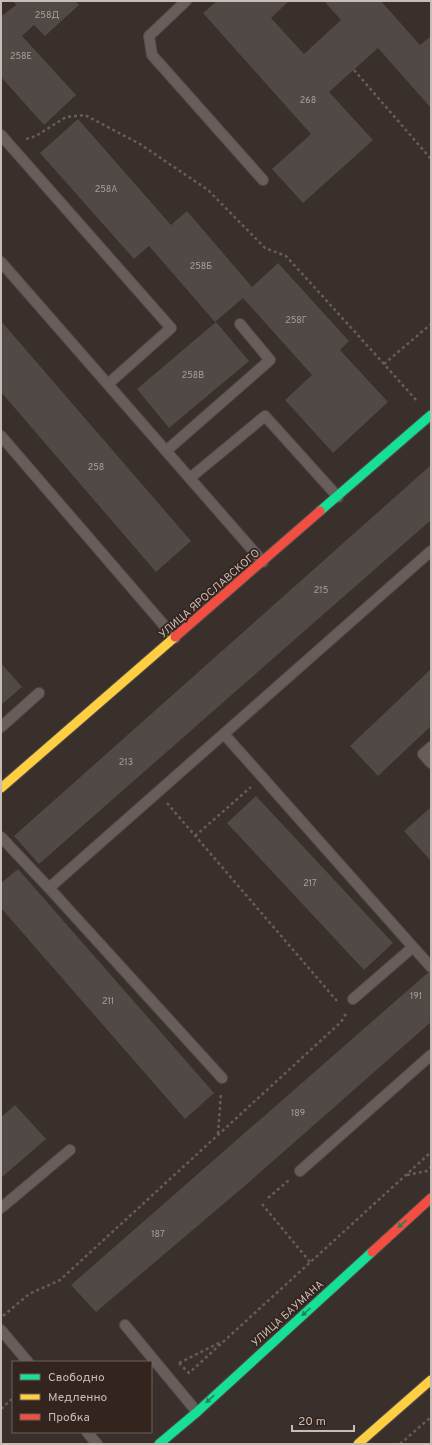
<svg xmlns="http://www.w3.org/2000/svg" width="432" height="1445" viewBox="0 0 432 1445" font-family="Overpass,sans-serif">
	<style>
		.building { fill: #514945 }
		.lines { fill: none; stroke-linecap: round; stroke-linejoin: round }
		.lane-casing { stroke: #534c49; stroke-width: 12 }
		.fast-casing { stroke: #534c49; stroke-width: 11 }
		.slow-casing { stroke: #534c49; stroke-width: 11 }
		.jam-casing { stroke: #534c49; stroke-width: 11 }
		.path { stroke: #655d5b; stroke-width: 2.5; stroke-dasharray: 3 3; stroke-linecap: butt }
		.lane { stroke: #675e5b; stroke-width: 10 }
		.fast { stroke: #16e098; stroke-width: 9 }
		.slow { stroke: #ffcf43; stroke-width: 9 }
		.jam { stroke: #f24e42; stroke-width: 9 }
		.oneway { fill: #25825b }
		.labels { text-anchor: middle; stroke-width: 3.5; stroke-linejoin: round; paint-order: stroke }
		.number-label { font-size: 9px; fill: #ab9f99 }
		.street-label { font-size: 11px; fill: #c9bcb5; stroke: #34241e }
	</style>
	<rect width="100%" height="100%" fill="#392f2b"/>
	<path class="building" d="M 13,1 L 76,1 L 79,5 L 45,36 L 34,25 L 22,36 L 76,95 L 44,125 L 1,77 L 1,13 L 3,15 L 16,5 Z
		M 217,1 L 289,1 L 271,18 L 304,54 L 341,20 L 324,1 L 381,1 L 420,45 L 431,36 L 431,108 L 378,48 L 329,92 L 373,140 L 303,203 L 272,169 L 311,134 L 203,13 Z
		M 78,119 L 171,225 L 187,211 L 252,287 L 278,263 L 349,341 L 340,350 L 388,402 L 333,453 L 285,400 L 312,375 L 243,298 L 215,322 L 149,246 L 134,259 L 40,153 Z
		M 1,321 L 191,541 L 156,572 L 1,392 Z
		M 216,322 L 249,361 L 169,428 L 137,389 Z
		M 431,465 L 431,520 L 39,864 L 14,836 Z
		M 1,663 L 22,687 L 1,705 Z
		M 431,669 L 431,726 L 378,776 L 350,746 Z
		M 256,796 L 393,943 L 364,970 L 227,823 Z
		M 431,807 L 431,861 L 404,831 Z
		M 18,869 L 214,1093 L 185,1119 L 1,908 L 1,883 Z
		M 431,970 L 431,1022 L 247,1184 L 96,1312 L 71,1285 Z
		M 15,1105 L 46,1139 L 1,1178 L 1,1117 Z"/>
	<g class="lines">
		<g class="lane-casing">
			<path id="lane" d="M 186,1 L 149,36 L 152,55 L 263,180
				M 1,135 L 171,328 L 108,384
				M 1,262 L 263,562
				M 1,436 L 175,638
				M 166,451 L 270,360 L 240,324
				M 190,478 L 265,416 L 338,497
				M 1,727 L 39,693
				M 224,734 L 413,947 L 353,999
				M 431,747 L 423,754 L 431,763
				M 1,837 L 49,888 L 431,551
				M 49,888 L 222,1078
				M 413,947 L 431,967
				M 300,1171 L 431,1055
				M 1,1208 L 70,1150
				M 125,1325 L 197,1412
				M 1,1330 L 28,1362
				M 87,1432 L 97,1444"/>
		</g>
		<g class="fast-casing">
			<path id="fast" d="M 320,511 L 431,415
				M 159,1444 L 197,1412 L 372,1252"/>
		</g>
		<g class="slow-casing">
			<path id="slow" d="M 1,788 L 175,637
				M 358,1444 L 431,1380"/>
		</g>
		<g class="jam-casing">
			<path id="jam" d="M 175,637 L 320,511
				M 372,1252 L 431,1198"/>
		</g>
		<path class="path" d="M 354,70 L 431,159
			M 26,139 L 36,136 L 66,117 L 85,115 L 140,144 L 208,190 L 265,248 L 286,256 L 384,364
			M 416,400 L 384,364 L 431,324
			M 167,803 L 337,1001
			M 195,836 L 251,787
			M 218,1134 L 221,1093
			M 407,1175 L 427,1171 L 431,1167
			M 268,1198 L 289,1180
			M 262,1204 L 310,1262
			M 3,1316 L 29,1294 L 60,1280 L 341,1022 L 347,1012
			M 179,1363 L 189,1373 L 431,1152
			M 179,1363 L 221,1342
			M 1,1409 L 13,1398
			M 400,1444 L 431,1417"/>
		<use href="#lane" class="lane"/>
		<use href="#fast" class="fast"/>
		<use href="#slow" class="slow"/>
		<use href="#jam" class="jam"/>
	</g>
	<defs><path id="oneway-solid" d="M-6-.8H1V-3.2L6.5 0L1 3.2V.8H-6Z"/></defs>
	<g class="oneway">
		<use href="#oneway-solid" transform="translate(402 1224) rotate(138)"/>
		<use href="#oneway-solid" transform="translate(306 1312) rotate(138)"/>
		<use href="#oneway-solid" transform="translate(210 1399) rotate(138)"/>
	</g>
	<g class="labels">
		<g class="number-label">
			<text x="47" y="18">258Д</text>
			<text x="21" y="59">258Е</text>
			<text x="308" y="103">268</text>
			<text x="106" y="192">258А</text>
			<text x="201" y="269">258Б</text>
			<text x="296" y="323">258Г</text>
			<text x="193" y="378">258В</text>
			<text x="96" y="470">258</text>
			<text x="321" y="593">215</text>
			<text x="126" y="765">213</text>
			<text x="310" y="886">217</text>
			<text x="416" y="999">191</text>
			<text x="108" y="1004">211</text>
			<text x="298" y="1116">189</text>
			<text x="158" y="1237">187</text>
		</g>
		<g class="street-label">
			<text transform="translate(209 593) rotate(-41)" y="4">УЛИЦА ЯРОСЛАВСКОГО</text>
			<text transform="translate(287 1313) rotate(-42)" y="4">УЛИЦА БАУМАНА</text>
		</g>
	</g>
	<rect width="432" height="1445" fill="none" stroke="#c9bcb5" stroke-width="4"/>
	<rect x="12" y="1361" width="140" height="72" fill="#34241e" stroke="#70615a"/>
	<rect x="20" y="1374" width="20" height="6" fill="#16e098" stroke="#70615a"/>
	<text x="48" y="1381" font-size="12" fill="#c9bcb5">Свободно</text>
	<rect x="20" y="1394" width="20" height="6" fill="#ffcf43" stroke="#70615a"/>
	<text x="48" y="1401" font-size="12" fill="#c9bcb5">Медленно</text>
	<rect x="20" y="1414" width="20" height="6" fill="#f24e42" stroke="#70615a"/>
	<text x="48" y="1421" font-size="12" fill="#c9bcb5">Пробка</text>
	<path d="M292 1425v6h62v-6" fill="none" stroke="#c9bcb5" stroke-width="2"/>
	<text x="298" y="1425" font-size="12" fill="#c9bcb5" stroke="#34241e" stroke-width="3" paint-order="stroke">20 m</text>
</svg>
